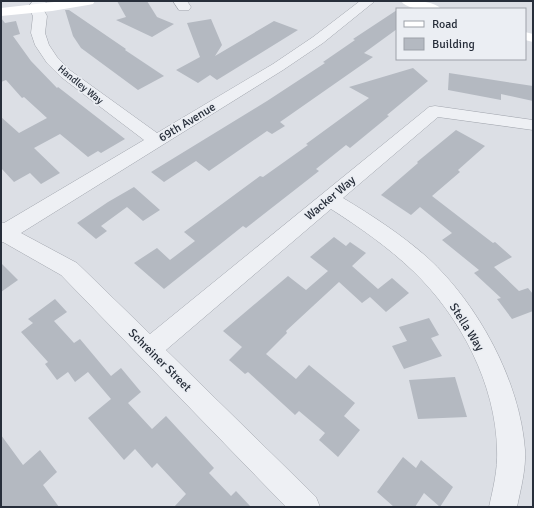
<svg xmlns="http://www.w3.org/2000/svg" width="534" height="508" viewBox="0 0 534 508" font-family="Signika,sans-serif">
	<style>
		.building { fill: #b4b9c1 }
		.lines { fill: none; stroke-linecap: round; stroke-linejoin: round }
		.street-casing { stroke: #a2a6ae; stroke-width: 1 }
		.street { fill: #eef0f4; fill-rule: evenodd }
		.secondary { fill: #fff; fill-rule: evenodd }
		.labels { text-anchor: middle; stroke-width: 3.5; stroke-linejoin: round; paint-order: stroke }
		.far-street-label { font-size: 10px; fill: #272e3a; stroke: #ebeef3 }
		.street-label { font-size: 12px; fill: #272e3a; stroke: #ebeef3 }
	</style>
	<rect width="100%" height="100%" fill="#dcdfe5"/>
	<path class="building" d="M 117,1 L 147,1 L 157,17 L 174,24 L 152,37 L 116,20 L 126,17 Z
		M 65,10 L 69,10 L 126,49 L 125,50 L 164,76 L 138,90 L 81,48 L 73,36 Z
		M 397,10 L 397,29 L 364,53 L 373,57 L 280,122 L 285,126 L 272,134 L 267,131 L 209,171 L 196,161 L 164,182 L 151,172 L 267,101 L 325,63 L 323,62 L 355,40 L 353,39 Z
		M 1,18 L 5,23 L 16,21 L 20,34 L 13,36 L 31,61 L 57,88 L 58,87 L 125,139 L 101,153 L 98,151 L 88,157 L 60,134 L 34,148 L 60,173 L 41,184 L 30,173 L 14,182 L 1,168 L 1,117 L 19,133 L 47,118 L 24,97 L 22,98 L 6,80 L 1,82 Z
		M 211,19 L 222,45 L 215,56 L 274,21 L 298,30 L 217,80 L 210,75 L 198,83 L 176,70 L 200,57 L 187,23 Z
		M 413,68 L 428,81 L 387,115 L 389,116 L 350,148 L 346,145 L 316,169 L 319,171 L 246,228 L 243,226 L 164,289 L 134,263 L 157,248 L 170,260 L 195,241 L 184,232 L 260,176 L 263,177 L 308,145 L 306,144 L 369,98 L 349,87 Z
		M 449,73 L 533,86 L 533,101 L 501,94 L 501,100 L 448,90 Z
		M 456,130 L 485,146 L 458,170 L 460,172 L 432,196 L 493,243 L 495,242 L 512,257 L 494,267 L 519,291 L 528,288 L 533,294 L 533,311 L 512,319 L 497,299 L 501,298 L 474,273 L 479,270 L 442,240 L 452,233 L 420,207 L 411,215 L 381,195 L 418,163 L 417,162 Z
		M 134,187 L 160,210 L 143,221 L 127,207 L 101,226 L 107,231 L 96,239 L 77,223 L 108,202 Z
		M 334,237 L 346,246 L 350,242 L 366,253 L 352,266 L 378,289 L 392,278 L 409,293 L 386,312 L 370,297 L 362,303 L 339,282 L 286,331 L 287,333 L 266,354 L 296,379 L 309,365 L 355,403 L 344,416 L 360,430 L 338,457 L 319,440 L 325,433 L 299,411 L 295,415 L 248,372 L 245,374 L 229,360 L 242,347 L 223,331 L 288,276 L 306,290 L 328,271 L 310,257 Z
		M 1,263 L 18,280 L 1,292 Z
		M 55,299 L 67,312 L 54,321 L 74,343 L 80,339 L 111,376 L 121,368 L 141,392 L 128,403 L 152,429 L 166,416 L 214,468 L 209,473 L 231,496 L 236,491 L 251,507 L 174,507 L 186,494 L 157,463 L 152,468 L 135,449 L 124,460 L 88,418 L 111,399 L 88,372 L 75,382 L 68,372 L 57,380 L 45,364 L 48,362 L 21,332 L 33,323 L 28,319 Z
		M 429,318 L 439,335 L 431,338 L 442,356 L 404,369 L 392,346 L 407,341 L 399,327 Z
		M 455,377 L 467,417 L 418,419 L 409,380 Z
		M 1,435 L 23,465 L 40,450 L 57,472 L 43,485 L 59,507 L 1,507 Z
		M 403,457 L 416,468 L 421,460 L 453,487 L 440,507 L 424,493 L 415,507 L 394,507 L 377,492 Z"/>
	<g class="lines">
		<g class="street-casing">
			<path id="street" d="M 33,1 L 47,1 L 42,7 L 47,16 L 45,33 L 49,45 L 57,57 L 71,71 L 157,133 L 273,64 L 313,37 L 360,1 L 375,1 L 323,43 L 283,70 L 21,233 L 77,263 L 150,334 L 429,107 L 435,106 L 533,120 L 533,130 L 438,117 L 343,198 C 373,216 402,235 428,258 C 478,304 520,381 525,450 C 526,469 521,488 517,507 L 489,507 C 493,489 498,469 497,450 C 496,384 460,316 413,271 C 388,247 359,227 331,209 L 166,350 L 316,497 L 320,507 L 286,507 L 61,275 L 3,242 L 1,243 L 1,222 L 4,223 L 144,140 L 61,77 L 47,63 L 35,45 L 31,33 L 33,16 L 28,7 Z
				M 173,1 L 187,1 L 191,7 L 189,10 L 179,10 Z"/>
		</g>
		<use href="#street" class="street"/>
		<path class="secondary" d="M 63,1 L 95,1 L 93,4 L 88,5 L 52,11 L 1,16 L 1,8 Z
			M 401,1 C 412,1 434,0 441,9 C 430,9 408,11 401,1 Z
			M 525,32 L 533,34 L 533,42 L 525,40 Z"/>
	</g>
	<g class="labels">
		<g class="far-street-label">
			<text transform="translate(81 84) rotate(39)" y="4">Handley Way</text>
		</g>
		<g class="street-label">
			<text transform="translate(187 122) rotate(-31)" y="4">69th Avenue</text>
			<text transform="translate(330 198) rotate(-40)" y="4">Wacker Way</text>
			<text transform="translate(467 327) rotate(58)" y="4">Stella Way</text>
			<text transform="translate(160 360) rotate(45)" y="4">Schreiner Street</text>
		</g>
	</g>
	<rect width="534" height="508" fill="none" stroke="#272e3a" stroke-width="4"/>
	<rect x="396" y="8" width="130" height="52" fill="#ebeef3" stroke="#9da1a9"/>
	<rect x="404" y="21" width="20" height="6" fill="#ffffff" stroke="#9da1a9"/>
	<text x="432" y="28" font-size="12" fill="#272e3a">Road</text>
	<rect x="404" y="38" width="20" height="12" fill="#b4b9c1" stroke="#9da1a9"/>
	<text x="432" y="48" font-size="12" fill="#272e3a">Building</text>
</svg>
